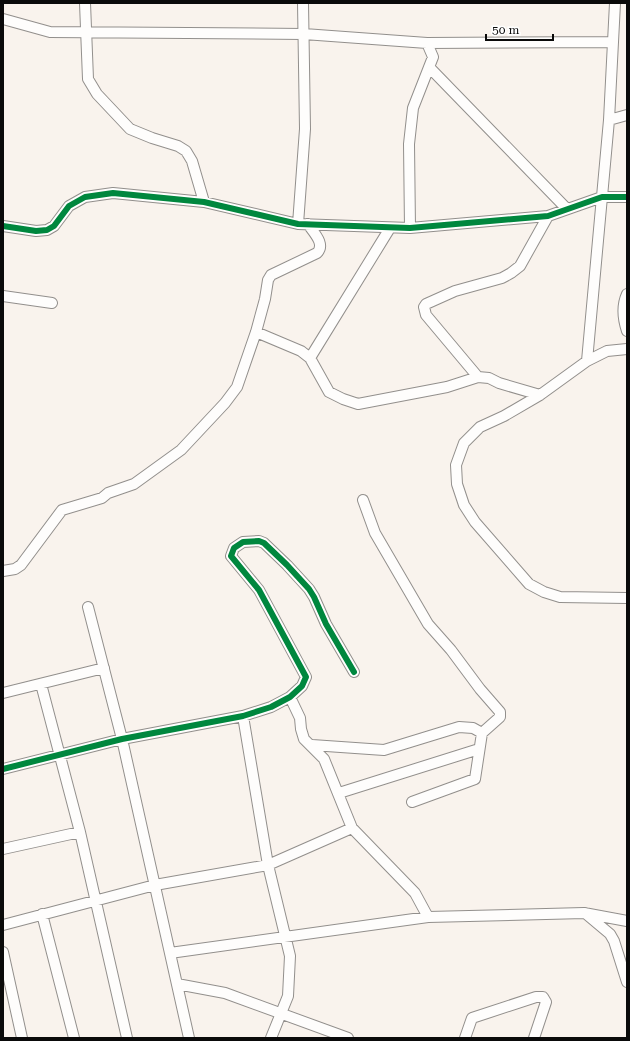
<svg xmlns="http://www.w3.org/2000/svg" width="630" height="1041" viewBox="0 0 630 1041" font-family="'Roboto Serif',serif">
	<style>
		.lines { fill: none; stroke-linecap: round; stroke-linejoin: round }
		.minor-casing { stroke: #928f8c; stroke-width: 12 }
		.minor { stroke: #fefdfc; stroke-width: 10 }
		.cycleway-casing { stroke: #fff; stroke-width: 8 }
		.cycleway { stroke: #00873e; stroke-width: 6 }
	</style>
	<rect width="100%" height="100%" fill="#f9f3ed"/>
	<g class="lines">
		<g class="minor-casing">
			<path id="minor" d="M 85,3 L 88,79 L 97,94 L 130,129 L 152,138 L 178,146 L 186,151 L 192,161 L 204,202
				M 3,19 L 50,32 L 304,34 L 427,43 L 612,42
				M 429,67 L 567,209
				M 609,120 L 627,115
				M 298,224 L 305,129 L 303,3
				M 3,226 L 36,231 L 47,230 L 54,226 L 69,206 L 85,197 L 113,193 L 204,202 L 298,224 L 410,228 L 548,216 L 602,197 L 627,197
				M 410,228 L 409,144 L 413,108 L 433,57 L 427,43
				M 627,294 C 622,305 623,319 627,331
				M 3,296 L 52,303
				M 256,332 L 301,351 L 310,358 L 329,392 L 343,399 L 358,404 L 447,387 L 478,377 L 489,378 L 499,383 L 540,395
				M 627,349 L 607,351 L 587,361 L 540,395 L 504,416 L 480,427 L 464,443 L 456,465 L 457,484 L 464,505 L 475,522 L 529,584 L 544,592 L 560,597 L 627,598
				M 310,358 L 390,228
				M 587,361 L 609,120 L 615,3
				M 478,377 L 426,315 L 424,307 L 426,304 L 455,291 L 502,278 L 511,273 L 520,266 L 548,216
				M 363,500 L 375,533 L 428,624 L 451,650 L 480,689 L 500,712 L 500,717 L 482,733 L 475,779 L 412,802
				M 3,571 L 15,569 L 21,565 L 62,510 L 102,498 L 108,493 L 134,484 L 181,450 L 225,403 L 237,387 L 256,332 L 265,299 L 268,280 L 271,275 L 317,253 C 326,244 313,232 308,224
				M 88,607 L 122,739 L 189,1038
				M 41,684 L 80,832 L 127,1038
				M 3,693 L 104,668
				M 290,697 L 300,718 L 301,729 L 304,739 L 324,759 L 352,828 L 415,893 L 428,917
				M 243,716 L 268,865 L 290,956 L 288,996 L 271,1038
				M 312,745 L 384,750 L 459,727 L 473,728 L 482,733
				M 3,769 L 122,739 L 243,716 L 271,707 L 290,697 L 302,686 L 306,677 L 259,590 L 231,556 L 234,548 L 243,542 L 259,541 L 264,543 L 287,565 L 309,589 L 314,597 L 326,624 L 354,672
				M 339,793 L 479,749
				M 3,849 L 80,832
				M 585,913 L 610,934 L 614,941 L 627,982
				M 42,914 L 74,1038
				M 3,925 L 155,885 L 268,865 L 352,828
				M 3,952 L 22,1038
				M 170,953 L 428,917 L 584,913 L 627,921
				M 177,984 L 225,993 L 348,1038
				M 465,1038 L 472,1018 L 536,997 L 543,997 L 546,1002 L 534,1038"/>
		</g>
		<use href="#minor" class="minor"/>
		<g class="cycleway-casing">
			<path id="cycleway" d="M 3,226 L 36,231 L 47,230 L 54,226 L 69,206 L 85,197 L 113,193 L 204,202 L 298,224 L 410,228 L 548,216 L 602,197 L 627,197
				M 3,769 L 122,739 L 243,716 L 271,707 L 290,697 L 302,686 L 306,677 L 259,590 L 231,556 L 234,548 L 243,542 L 259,541 L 264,543 L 287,565 L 309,589 L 314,597 L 326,624 L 354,672"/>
		</g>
		<use href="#cycleway" class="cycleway"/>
	</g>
	<rect width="630" height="1041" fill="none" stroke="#0a0a0a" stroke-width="8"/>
	<path d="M486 34v6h67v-6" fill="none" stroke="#0a0a0a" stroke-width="2"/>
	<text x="492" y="34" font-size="12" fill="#0a0a0a" stroke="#ffffff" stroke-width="3" paint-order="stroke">50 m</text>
</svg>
